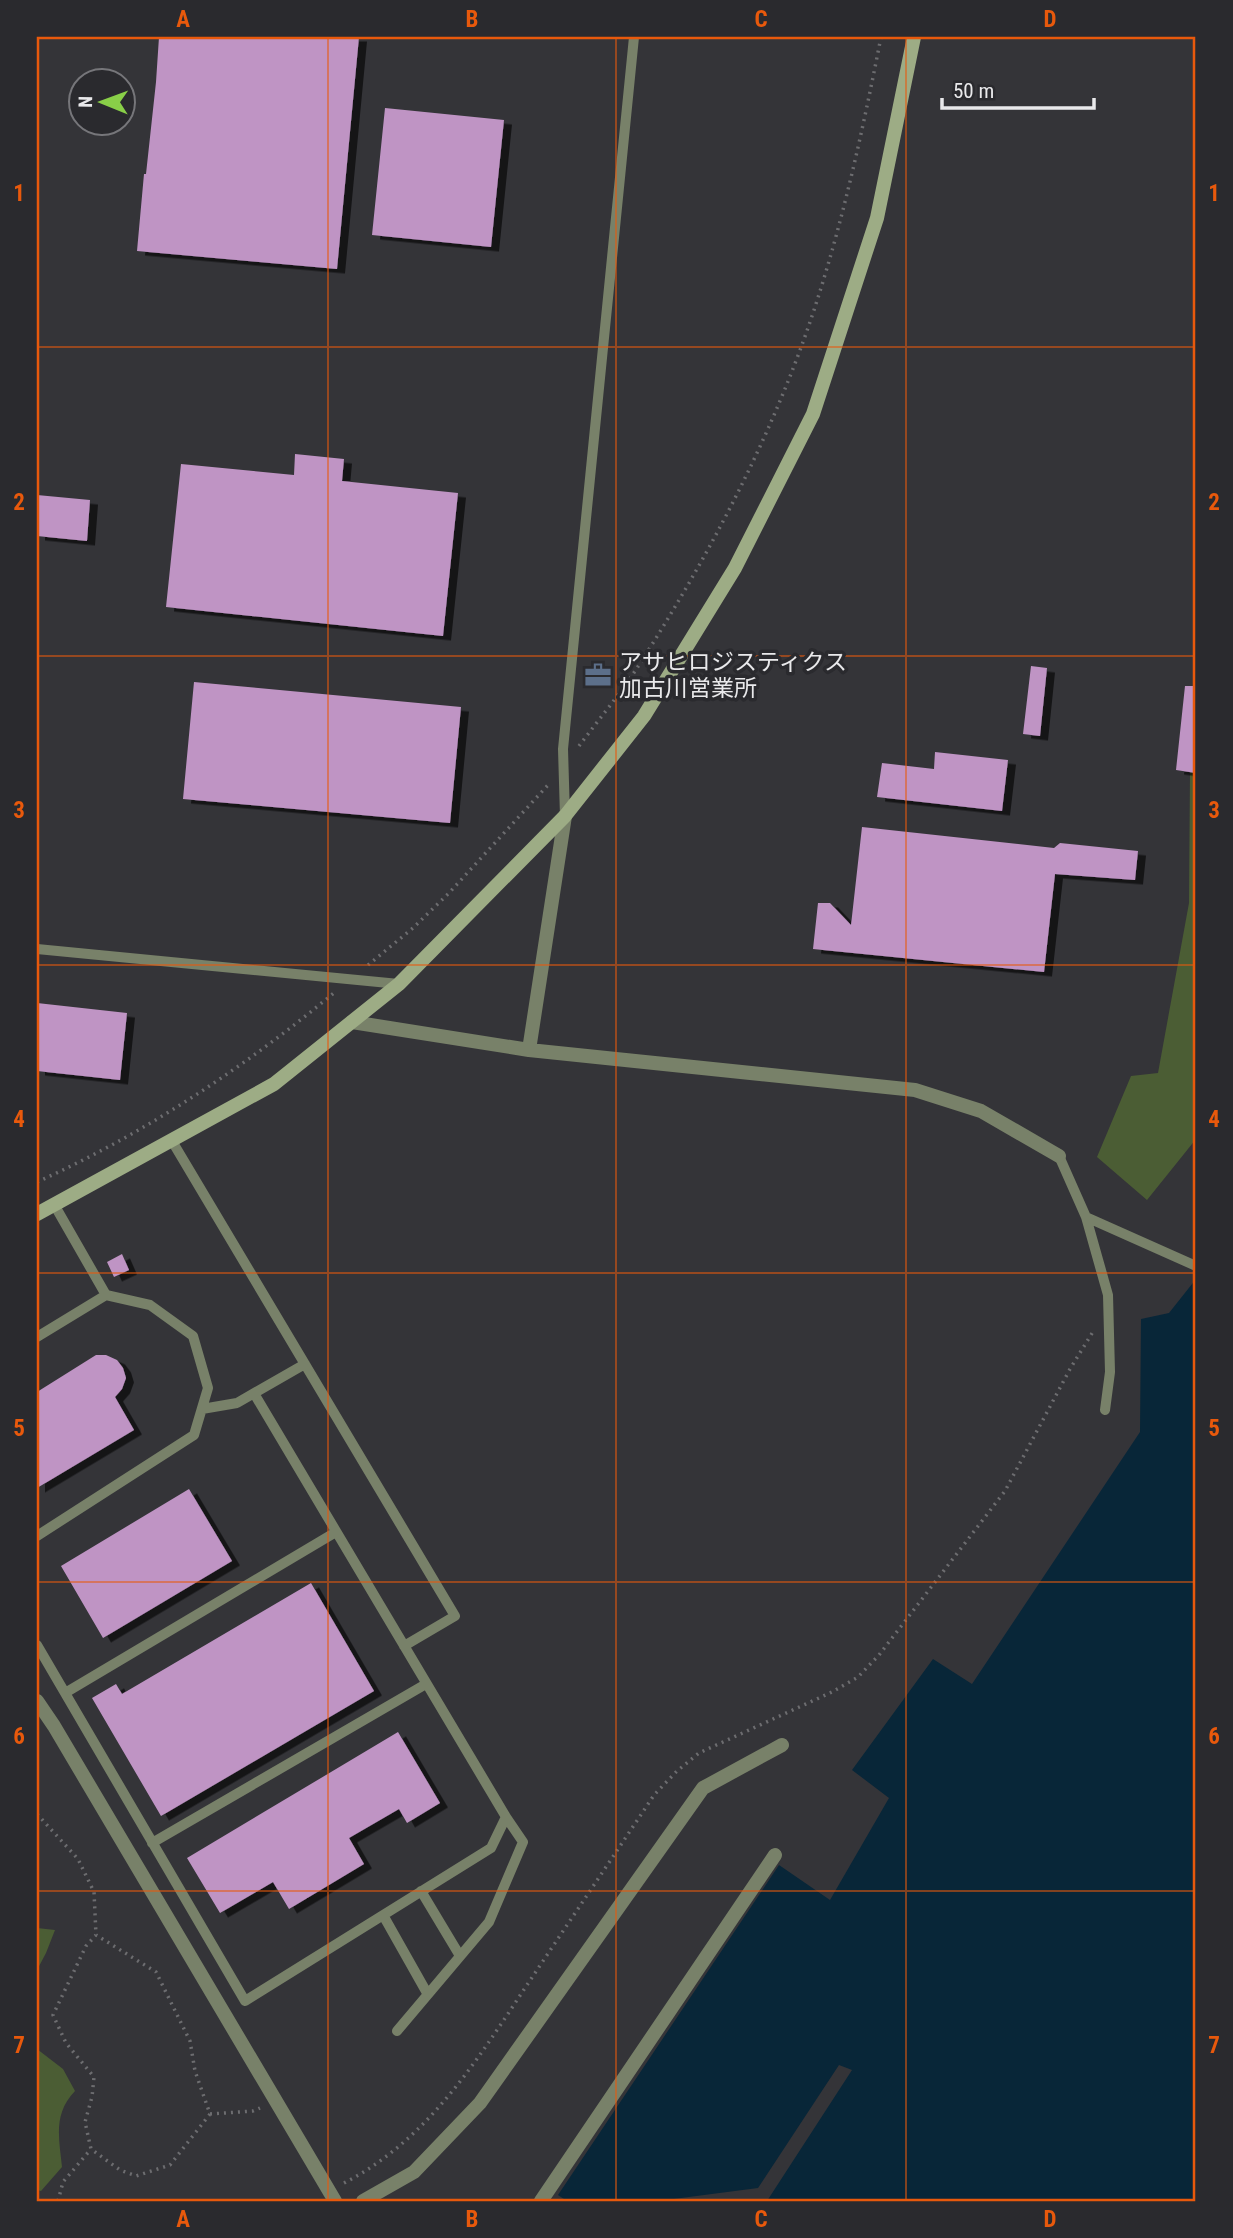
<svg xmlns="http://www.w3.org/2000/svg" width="1233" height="2238" viewBox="0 0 1233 2238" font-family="'Roboto Condensed','Noto Sans JP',sans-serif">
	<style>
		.green { fill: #4b5d34 }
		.water { fill: #082638 }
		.pier { fill: #343438 }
		.building { fill: #bf94c4; filter: url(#shadow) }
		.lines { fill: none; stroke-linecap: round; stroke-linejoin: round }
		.path { stroke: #6d6d70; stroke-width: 3.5; stroke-dasharray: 2 5; stroke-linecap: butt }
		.lane { stroke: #788169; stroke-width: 10 }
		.street { stroke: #788169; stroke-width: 14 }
		.secondary { stroke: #9dac85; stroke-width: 14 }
		.grid { fill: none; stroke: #e8590c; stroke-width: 2; stroke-opacity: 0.55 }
		.labels { text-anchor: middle; stroke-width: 7; stroke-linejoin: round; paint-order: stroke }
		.poi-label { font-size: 23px; fill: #e9e9eb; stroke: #2a2a2e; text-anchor: start }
		.neatline { fill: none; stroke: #e8590c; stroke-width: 2.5 }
		.grid-label { font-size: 23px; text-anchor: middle; font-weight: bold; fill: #e8590c }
	</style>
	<defs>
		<filter id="shadow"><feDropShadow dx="8" dy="4.5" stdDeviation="0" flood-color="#0009"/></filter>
	</defs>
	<rect width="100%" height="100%" fill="#343438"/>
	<path class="green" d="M 1196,721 L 1196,1139 L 1147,1200 L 1097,1157 L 1131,1076 L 1158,1073 L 1189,903 L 1190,772 Z
		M 37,1928 L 55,1930 L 46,1953 L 37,1970 Z
		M 37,2049 L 63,2069 L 75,2091 C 53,2114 59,2138 62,2167 L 41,2191 L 37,2190 Z"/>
	<path class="water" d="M 1196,1279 L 1196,2201 L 567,2201 L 558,2195 L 779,1865 L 830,1900 L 889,1798 L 852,1770 L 933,1659 L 972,1684 L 1140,1432 L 1141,1319 L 1169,1313 Z"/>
	<path class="pier" d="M 839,2065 L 852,2070 L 767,2201 L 658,2201 L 758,2188 Z"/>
	<path class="building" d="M 159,37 L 359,37 L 337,269 L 137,251 L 144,174 L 146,174 L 156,82 Z
		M 385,108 L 504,120 L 491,247 L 372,235 Z
		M 295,454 L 344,459 L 342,481 L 458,493 L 443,636 L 166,607 L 181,464 L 294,475 Z
		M 37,495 L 90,500 L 87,541 L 37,536 Z
		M 1031,666 L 1047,668 L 1040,736 L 1023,734 Z
		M 194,682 L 461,707 L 450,823 L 183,799 Z
		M 1185,686 L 1196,686 L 1196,773 L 1176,770 Z
		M 935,752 L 1008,760 L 1002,811 L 877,797 L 882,763 L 934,769 Z
		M 862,827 L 1054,848 L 1060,843 L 1138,851 L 1135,880 L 1055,874 L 1044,972 L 813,949 L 818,903 L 830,903 L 851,925 Z
		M 37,1003 L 127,1013 L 120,1080 L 37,1071 Z
		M 122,1254 L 129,1270 L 114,1277 L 107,1262 Z
		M 96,1355 L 106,1355 L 117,1360 L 123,1368 L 126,1378 L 122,1389 L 115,1397 L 134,1430 L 37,1488 L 37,1392 Z
		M 189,1489 L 232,1561 L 103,1638 L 61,1566 Z
		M 311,1583 L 374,1691 L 161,1816 L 92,1698 L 116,1684 L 122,1694 Z
		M 398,1732 L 440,1803 L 407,1823 L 399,1809 L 349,1838 L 364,1864 L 289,1909 L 273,1882 L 220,1913 L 187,1858 Z"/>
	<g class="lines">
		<path class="path" d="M 579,746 C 599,719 621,693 639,665 C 707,559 768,444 809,325 C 841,231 862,134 881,37
			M 368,965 L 413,928 L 449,893 L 548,785
			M 37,1182 C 144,1134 245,1067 335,992
			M 37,1814 L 78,1859 L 94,1892 L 96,1935 L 156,1972 L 190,2041 L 195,2071 L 210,2114 L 170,2165 L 136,2176 L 120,2170 L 91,2149 L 85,2122 L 92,2097 L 94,2077 L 66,2043 L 53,2015 L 86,1946 L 96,1935
			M 210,2114 L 253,2111 L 260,2108
			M 344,2183 C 432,2138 482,2052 535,1973 C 575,1913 615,1854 654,1795 L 677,1771 L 699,1753 L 832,1692 L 858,1677 L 879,1655 L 1005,1491 L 1070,1369 L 1094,1330
			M 58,2201 L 63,2182 L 91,2149"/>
		<path class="lane" d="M 565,816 L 563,749 L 634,37
			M 37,949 L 399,984
			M 172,1141 L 455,1616 L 404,1646
			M 1059,1156 L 1086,1217 L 1196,1266
			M 55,1206 L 106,1295
			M 1086,1217 L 1108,1295 L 1110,1372 L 1105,1410
			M 37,1337 L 106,1295 L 150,1305 L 193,1336 L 208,1388 L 194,1435 L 37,1536
			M 255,1395 L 506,1817 L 523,1842 L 489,1922 L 397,2031
			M 202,1409 L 237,1403 L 305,1364
			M 37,1645 L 245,2001 L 491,1848 L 506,1817
			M 65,1693 L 336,1532
			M 152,1843 L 426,1684
			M 421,1891 L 460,1956
			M 383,1915 L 427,1993"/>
		<path class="street" d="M 352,1022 L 529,1050 L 915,1090 L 981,1111 L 1059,1156
			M 529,1050 L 565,816
			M 37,1701 L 54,1726 L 335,2201
			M 363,2201 L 414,2172 L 480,2103 L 703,1788 L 782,1745
			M 541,2201 L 775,1855"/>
		<path class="secondary" d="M 37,1214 L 274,1084 L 399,984 L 565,816 L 644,716 L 735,568 L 813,414 L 877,218 L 914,37"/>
	</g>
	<path class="grid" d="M 328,37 L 328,2201M 616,37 L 616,2201M 906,37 L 906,2201M 37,347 L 1196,347M 37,656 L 1196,656M 37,965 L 1196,965M 37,1273 L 1196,1273M 37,1582 L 1196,1582M 37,1891 L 1196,1891"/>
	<defs>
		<g id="office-bare" transform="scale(2.1)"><path d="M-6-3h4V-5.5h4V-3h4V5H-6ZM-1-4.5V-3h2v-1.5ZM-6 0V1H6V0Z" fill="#5c6f8a" stroke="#2a2a2e" stroke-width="2.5" paint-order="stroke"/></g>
	</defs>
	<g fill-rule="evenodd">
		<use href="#office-bare" x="598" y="675"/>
	</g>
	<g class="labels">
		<g class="poi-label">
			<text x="619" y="670">アサヒロジスティクス<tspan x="619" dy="26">加古川営業所</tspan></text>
		</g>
	</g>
	<rect width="1233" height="2238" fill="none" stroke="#2a2a2e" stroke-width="77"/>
	<g transform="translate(102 102) rotate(271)"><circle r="33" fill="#2a2a2e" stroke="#76767a" stroke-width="2"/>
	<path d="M0-5L12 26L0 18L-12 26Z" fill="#89cf48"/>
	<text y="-10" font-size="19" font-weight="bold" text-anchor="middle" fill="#e9e9eb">N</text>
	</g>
	<path d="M942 98v10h152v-10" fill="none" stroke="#e9e9eb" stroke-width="3.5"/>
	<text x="953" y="98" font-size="21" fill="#e9e9eb" stroke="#2a2a2e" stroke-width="5" paint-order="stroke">50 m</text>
	<rect x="38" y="38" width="1156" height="2162" class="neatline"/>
	<g class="grid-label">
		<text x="183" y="27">A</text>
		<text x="472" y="27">B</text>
		<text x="761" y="27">C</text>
		<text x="1050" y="27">D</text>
		<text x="19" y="201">1</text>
		<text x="1214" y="201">1</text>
		<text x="19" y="510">2</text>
		<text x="1214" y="510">2</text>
		<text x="19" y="818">3</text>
		<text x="1214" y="818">3</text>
		<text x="19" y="1127">4</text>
		<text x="1214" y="1127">4</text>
		<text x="19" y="1436">5</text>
		<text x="1214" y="1436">5</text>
		<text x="19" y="1744">6</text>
		<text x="1214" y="1744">6</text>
		<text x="19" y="2053">7</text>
		<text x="1214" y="2053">7</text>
		<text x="183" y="2227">A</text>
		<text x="472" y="2227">B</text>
		<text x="761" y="2227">C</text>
		<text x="1050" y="2227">D</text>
	</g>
</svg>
